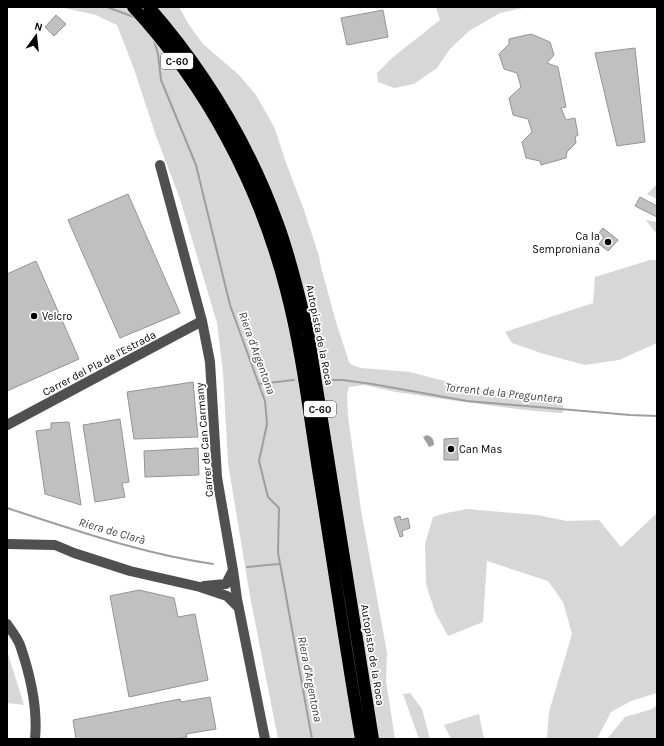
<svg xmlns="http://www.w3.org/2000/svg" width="664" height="746" viewBox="0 0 664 746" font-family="Karla,sans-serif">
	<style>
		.green { fill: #d7d7d7 }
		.water { fill: #9e9e9e }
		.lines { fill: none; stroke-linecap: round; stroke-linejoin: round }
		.stream { stroke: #9e9e9e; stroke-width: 2 }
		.building { fill: #c0c0c0; stroke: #949494 }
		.highway-casing { stroke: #dbdbdb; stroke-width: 14 }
		.minor { stroke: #505050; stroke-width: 10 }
		.highway { stroke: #000; stroke-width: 12 }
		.poi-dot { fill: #000; stroke: #fff; stroke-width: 1.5 }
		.labels { text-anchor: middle; stroke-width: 3.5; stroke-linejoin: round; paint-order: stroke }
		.shield { fill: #fff; stroke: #4c4c4c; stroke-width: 1 }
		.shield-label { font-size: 10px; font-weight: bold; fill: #000 }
		.poi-label { font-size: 11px; fill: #000; stroke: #fff; text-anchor: start }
		.street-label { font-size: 11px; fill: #000; stroke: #fff }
		.water-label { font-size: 12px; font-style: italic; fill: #3f3f3f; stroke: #fff }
	</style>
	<rect width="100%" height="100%" fill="#fff"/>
	<path class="green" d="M 59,7 L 179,7 L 189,25 L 203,44 L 239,75 L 256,95 L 274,127 L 278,138 L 285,160 L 304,210 L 319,256 L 321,267 L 336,322 L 349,362 L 352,365 L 361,368 L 410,372 L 475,389 L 545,396 L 560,400 L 562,403 L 564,410 L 562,413 L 558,413 L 526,410 L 450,400 L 396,392 L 364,385 L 349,387 L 347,393 L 348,416 L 361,510 L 387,653 L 386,681 L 395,739 L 278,739 L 250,596 L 228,463 L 223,373 L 217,323 L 180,199 L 156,136 L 134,69 L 117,25 L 96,15 Z
		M 407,7 L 527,7 L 500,13 L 469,31 L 450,49 L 437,68 L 414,84 L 394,88 L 378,82 L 377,73 L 392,58 L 440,20 L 436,7 Z
		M 657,184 L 657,199 L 647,194 Z
		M 646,220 L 657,222 L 657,232 L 654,231 Z
		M 650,260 L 657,260 L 657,343 L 619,360 L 585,365 L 544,354 L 512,343 L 505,332 L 593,303 L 595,277 Z
		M 467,509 L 537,515 L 567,521 L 599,520 L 621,547 L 657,513 L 657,693 L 631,701 L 611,712 L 597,739 L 547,739 L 549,712 L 572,634 L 563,602 L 548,581 L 487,561 L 483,622 L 448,636 L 435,612 L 426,584 L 425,544 L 433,517 L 446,513 Z
		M 7,651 L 24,705 L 7,703 Z
		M 410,693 L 422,709 L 430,739 L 419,739 L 403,694 Z
		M 657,705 L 657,739 L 607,739 L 625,717 L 652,709 Z
		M 479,714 L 484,739 L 451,739 L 444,725 Z"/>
	<path class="water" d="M 427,435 C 432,437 434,439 434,445 L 429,447 L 423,437 Z"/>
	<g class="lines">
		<path class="stream" d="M 107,7 L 134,17
			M 154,40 L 158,54 L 161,80 L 196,165 L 230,305 L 265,401 L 267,424 L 259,461 L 268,497 L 279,508 L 278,553 L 280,563 L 312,739
			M 326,380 L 342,380 L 372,384 L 467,401 L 630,415 L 657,416
			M 259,384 L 294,380
			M 7,508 C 75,530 143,554 213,564
			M 247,567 L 279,564"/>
	</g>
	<path class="building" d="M 383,10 L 388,37 L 347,45 L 341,18 Z
		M 56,15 L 66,24 L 54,36 L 45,27 Z
		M 531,34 L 550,42 L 554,55 L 547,63 L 558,67 L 566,107 L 561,108 L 566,120 L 575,118 L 578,135 L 575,137 L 576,143 L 567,152 L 566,158 L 541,165 L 540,161 L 526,158 L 522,142 L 532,132 L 528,119 L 513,115 L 509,98 L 521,87 L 517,73 L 504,69 L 499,54 L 509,44 L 509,39 Z
		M 635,48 L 645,142 L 617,146 L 595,53 Z
		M 128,194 L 180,313 L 120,338 L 68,220 Z
		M 640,197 L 657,206 L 657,217 L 635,206 Z
		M 603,228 L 618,240 L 608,251 L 599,244 L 604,237 L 599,233 Z
		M 36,261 L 79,359 L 7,391 L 7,274 Z
		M 193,382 L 198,437 L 134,439 L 127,392 Z
		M 120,419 L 129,482 L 122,483 L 125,497 L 95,502 L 83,425 Z
		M 69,422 L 81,505 L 45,494 L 36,431 L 51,429 L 51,423 Z
		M 458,438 L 458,460 L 444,460 L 444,439 Z
		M 198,448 L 199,475 L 145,477 L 144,451 Z
		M 400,516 L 401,520 L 408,518 L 410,528 L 402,531 L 403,536 L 400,537 L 394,518 Z
		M 139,590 L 174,598 L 178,617 L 195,614 L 208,680 L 129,697 L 110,596 Z
		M 210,697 L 216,729 L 186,734 L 187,737 L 177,739 L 76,739 L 73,720 L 180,699 L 181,702 Z"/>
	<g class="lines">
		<g class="highway-casing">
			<path id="highway" d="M 133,7 C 207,87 259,185 286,290 C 302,351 309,414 319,476 C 333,563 346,651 361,739
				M 149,7 C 205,71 249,144 278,224 C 291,259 299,295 308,332 L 373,739"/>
		</g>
		<path class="minor" d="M 160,165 L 202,321 L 210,362 L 217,477 L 233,570 L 237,599 L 265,739
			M 7,425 L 202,321
			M 7,544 L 55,545 L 74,553 L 130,571 L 200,587 L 227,596 L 239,608
			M 204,586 L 226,584 L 233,570
			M 7,624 C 11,630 17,637 20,645 C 30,674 38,708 35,739"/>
		<use href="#highway" class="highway"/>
	</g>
	<g class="poi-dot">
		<circle cx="608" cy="242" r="4"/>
		<circle cx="34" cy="316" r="4"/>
		<circle cx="451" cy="449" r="4"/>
	</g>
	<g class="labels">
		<g class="shield">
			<rect x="161" y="53" width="32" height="16" rx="3"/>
			<rect x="304" y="401" width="32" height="16" rx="3"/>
		</g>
		<g class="shield-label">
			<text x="177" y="65">C-60</text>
			<text x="320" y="413">C-60</text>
		</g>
		<g class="poi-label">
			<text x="600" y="240" text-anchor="end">Ca la<tspan x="600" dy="13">Semproniana</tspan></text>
			<text x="42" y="320">Velcro</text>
			<text x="459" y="453">Can Mas</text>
		</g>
		<g class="street-label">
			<text transform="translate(320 335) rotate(79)" y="4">Autopista de la Roca</text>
			<text transform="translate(99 363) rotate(-28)" y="4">Carrer del Pla de l'Estrada</text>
			<text transform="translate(204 440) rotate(-95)" y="4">Carrer de Can Carmany</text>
			<text transform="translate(373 655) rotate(81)" y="4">Autopista de la Roca</text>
		</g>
		<g class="water-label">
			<text transform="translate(257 353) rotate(70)" y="4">Riera d'Argentona</text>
			<text transform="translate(504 393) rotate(6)" y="4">Torrent de la Preguntera</text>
			<text transform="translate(112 531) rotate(16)" y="4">Riera de Clarà</text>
			<text transform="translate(310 679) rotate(79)" y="4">Riera d'Argentona</text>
		</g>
	</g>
	<rect width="664" height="746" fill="none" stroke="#000000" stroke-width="16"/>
	<g transform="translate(36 36) rotate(15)" stroke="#ffffff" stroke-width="3" paint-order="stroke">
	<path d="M0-3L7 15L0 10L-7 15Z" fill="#000000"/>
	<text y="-6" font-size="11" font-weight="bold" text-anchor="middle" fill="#000000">N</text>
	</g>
</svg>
